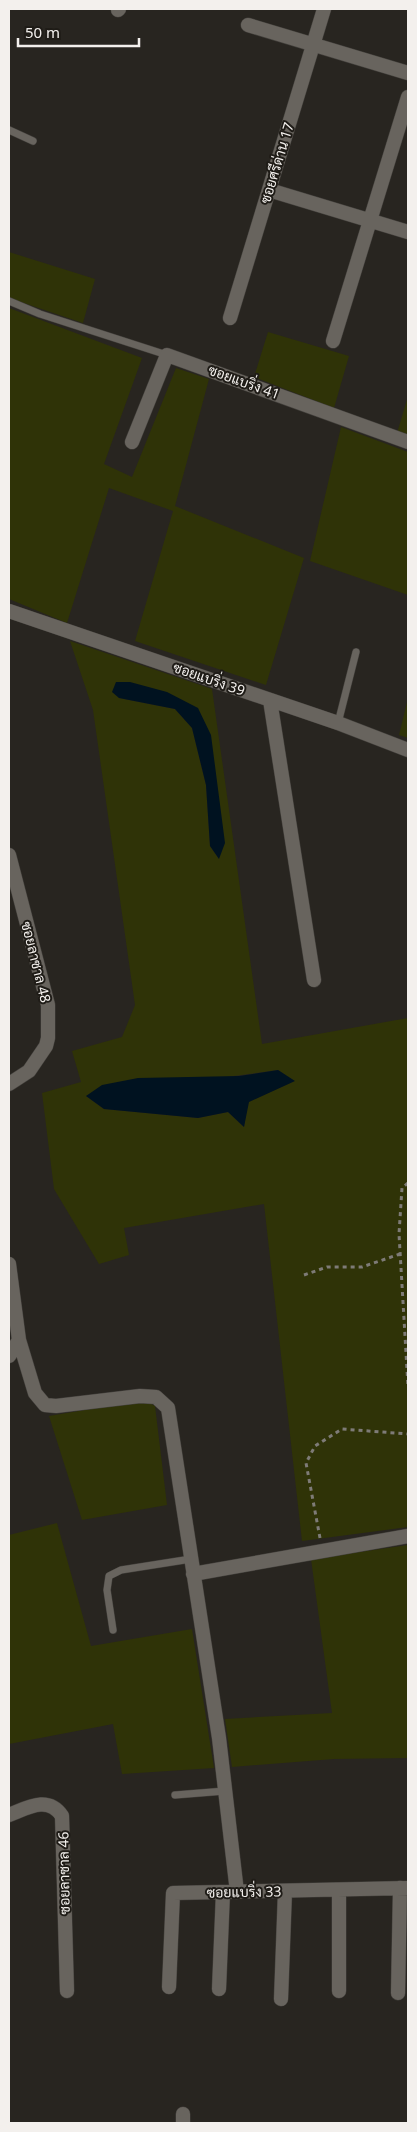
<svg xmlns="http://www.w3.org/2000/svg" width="417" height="2132" viewBox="0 0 417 2132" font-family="'Noto Sans',Sarabun,sans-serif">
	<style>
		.green { fill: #2f3307; fill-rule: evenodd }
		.water { fill: #001220 }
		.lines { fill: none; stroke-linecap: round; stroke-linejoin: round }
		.lane-casing { stroke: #43403c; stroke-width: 8 }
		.street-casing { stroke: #43403c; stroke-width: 15 }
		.path { stroke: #7e7b77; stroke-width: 3; stroke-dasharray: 4 4; stroke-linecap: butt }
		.lane { stroke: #68645e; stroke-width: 7 }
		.street { stroke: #68645e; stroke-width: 14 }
		.labels { text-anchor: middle; stroke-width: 4; stroke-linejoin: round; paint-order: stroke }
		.street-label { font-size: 14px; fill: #f3f0ed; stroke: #1f1c17 }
	</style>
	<rect width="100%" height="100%" fill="#282520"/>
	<path class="green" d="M 9,252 L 95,279 L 83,323 L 9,298 Z
		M 9,308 L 142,358 L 104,464 L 132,477 L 176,368 L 209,379 L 175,506 L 304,558 L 266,685 L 135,641 L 173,511 L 109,488 L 67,623 L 9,599 Z
		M 268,332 L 349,356 L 334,408 L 254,377 Z
		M 408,396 L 408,438 L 397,433 Z
		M 341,427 L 408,452 L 408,595 L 310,561 Z
		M 70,641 L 212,689 L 262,1044 L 408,1018 L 408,1527 L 302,1541 L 264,1204 L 124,1228 L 129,1255 L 99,1264 L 54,1189 L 42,1093 L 81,1082 L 72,1051 L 122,1037 L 135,1005 L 93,710 ZM 119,698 L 198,708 L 219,859 L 210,846 L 206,785 L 192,728 L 175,709 ZM 278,1070 L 294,1081 L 248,1102 L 244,1127 L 228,1112 L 198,1118 L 104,1109 L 86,1096 Z
		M 408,698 L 408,738 L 399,735 Z
		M 144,1400 L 155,1406 L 167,1505 L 82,1520 L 49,1416 Z
		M 57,1523 L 91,1646 L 192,1629 L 214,1768 L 122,1774 L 113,1724 L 9,1744 L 9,1535 Z
		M 408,1545 L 408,1758 L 334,1759 L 232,1767 L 225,1719 L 332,1713 L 311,1559 Z"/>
	<path class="water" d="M 116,682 L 130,682 L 167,692 L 198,708 L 211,735 L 225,843 L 219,859 L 210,846 L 206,785 L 192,728 L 175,709 L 119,698 L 112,692 Z
		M 278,1070 L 295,1081 L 249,1102 L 244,1127 L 228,1112 L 198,1118 L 104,1109 L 86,1096 L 102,1085 L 138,1078 L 239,1076 Z"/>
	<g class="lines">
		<g class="lane-casing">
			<path id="lane" d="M 9,130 L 33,141
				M 9,301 L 40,314 L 167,355
				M 338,723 L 356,652
				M 113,1630 L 107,1590 L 109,1576 L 121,1570 L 191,1559
				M 175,1795 L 225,1791"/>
		</g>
		<g class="street-casing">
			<path id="street" d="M 118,10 L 119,9
				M 248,25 L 408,73
				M 269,190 L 408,232
				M 230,318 L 324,9
				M 333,341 L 408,97
				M 132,442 L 167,355 L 408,442
				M 9,611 L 338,723 L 408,750
				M 270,700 L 314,980
				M 9,855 L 48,1005 L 48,1038 L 46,1046 L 29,1071 L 9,1084
				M 9,1264 L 19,1340 L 9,1356
				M 19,1340 L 35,1393 L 45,1405 L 56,1406 L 140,1396 L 156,1397 L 168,1408 L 219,1738 L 237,1892
				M 193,1574 L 408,1536
				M 9,1815 C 27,1808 48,1795 62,1816 L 67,1991
				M 169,1987 L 173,1893 L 408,1888
				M 219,1989 L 223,1892
				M 339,1991 L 339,1890
				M 398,1993 L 400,1888
				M 281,1999 L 285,1891
				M 183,2114 L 183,2123"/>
		</g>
		<path class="path" d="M 408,1183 L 402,1188 L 399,1234 L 408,1387
			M 304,1275 L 327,1267 L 362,1267 L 400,1254
			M 320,1538 L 306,1463 L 315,1446 L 342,1429 L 408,1434"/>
		<use href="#lane" class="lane"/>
		<use href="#street" class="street"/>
	</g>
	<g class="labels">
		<g class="street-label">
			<text transform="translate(277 163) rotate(-73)" y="5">ซอยศรีด่าน 17</text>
			<text transform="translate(244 382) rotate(20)" y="5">ซอยแบริ่ง 41</text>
			<text transform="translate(209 679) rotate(19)" y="5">ซอยแบริ่ง 39</text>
			<text transform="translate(36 962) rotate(76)" y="5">ซอยลาซาล 48</text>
			<text transform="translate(64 1873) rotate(-91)" y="5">ซอยลาซาล 46</text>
			<text transform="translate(244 1892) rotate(-1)" y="5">ซอยแบริ่ง 33</text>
		</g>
	</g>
	<rect width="417" height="2132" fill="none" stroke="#f3f0ed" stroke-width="20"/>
	<path d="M18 38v8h121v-8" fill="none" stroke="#f3f0ed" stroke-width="2.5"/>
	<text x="25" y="38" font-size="15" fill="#f3f0ed" stroke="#1f1c17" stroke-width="4" paint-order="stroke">50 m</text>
</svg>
